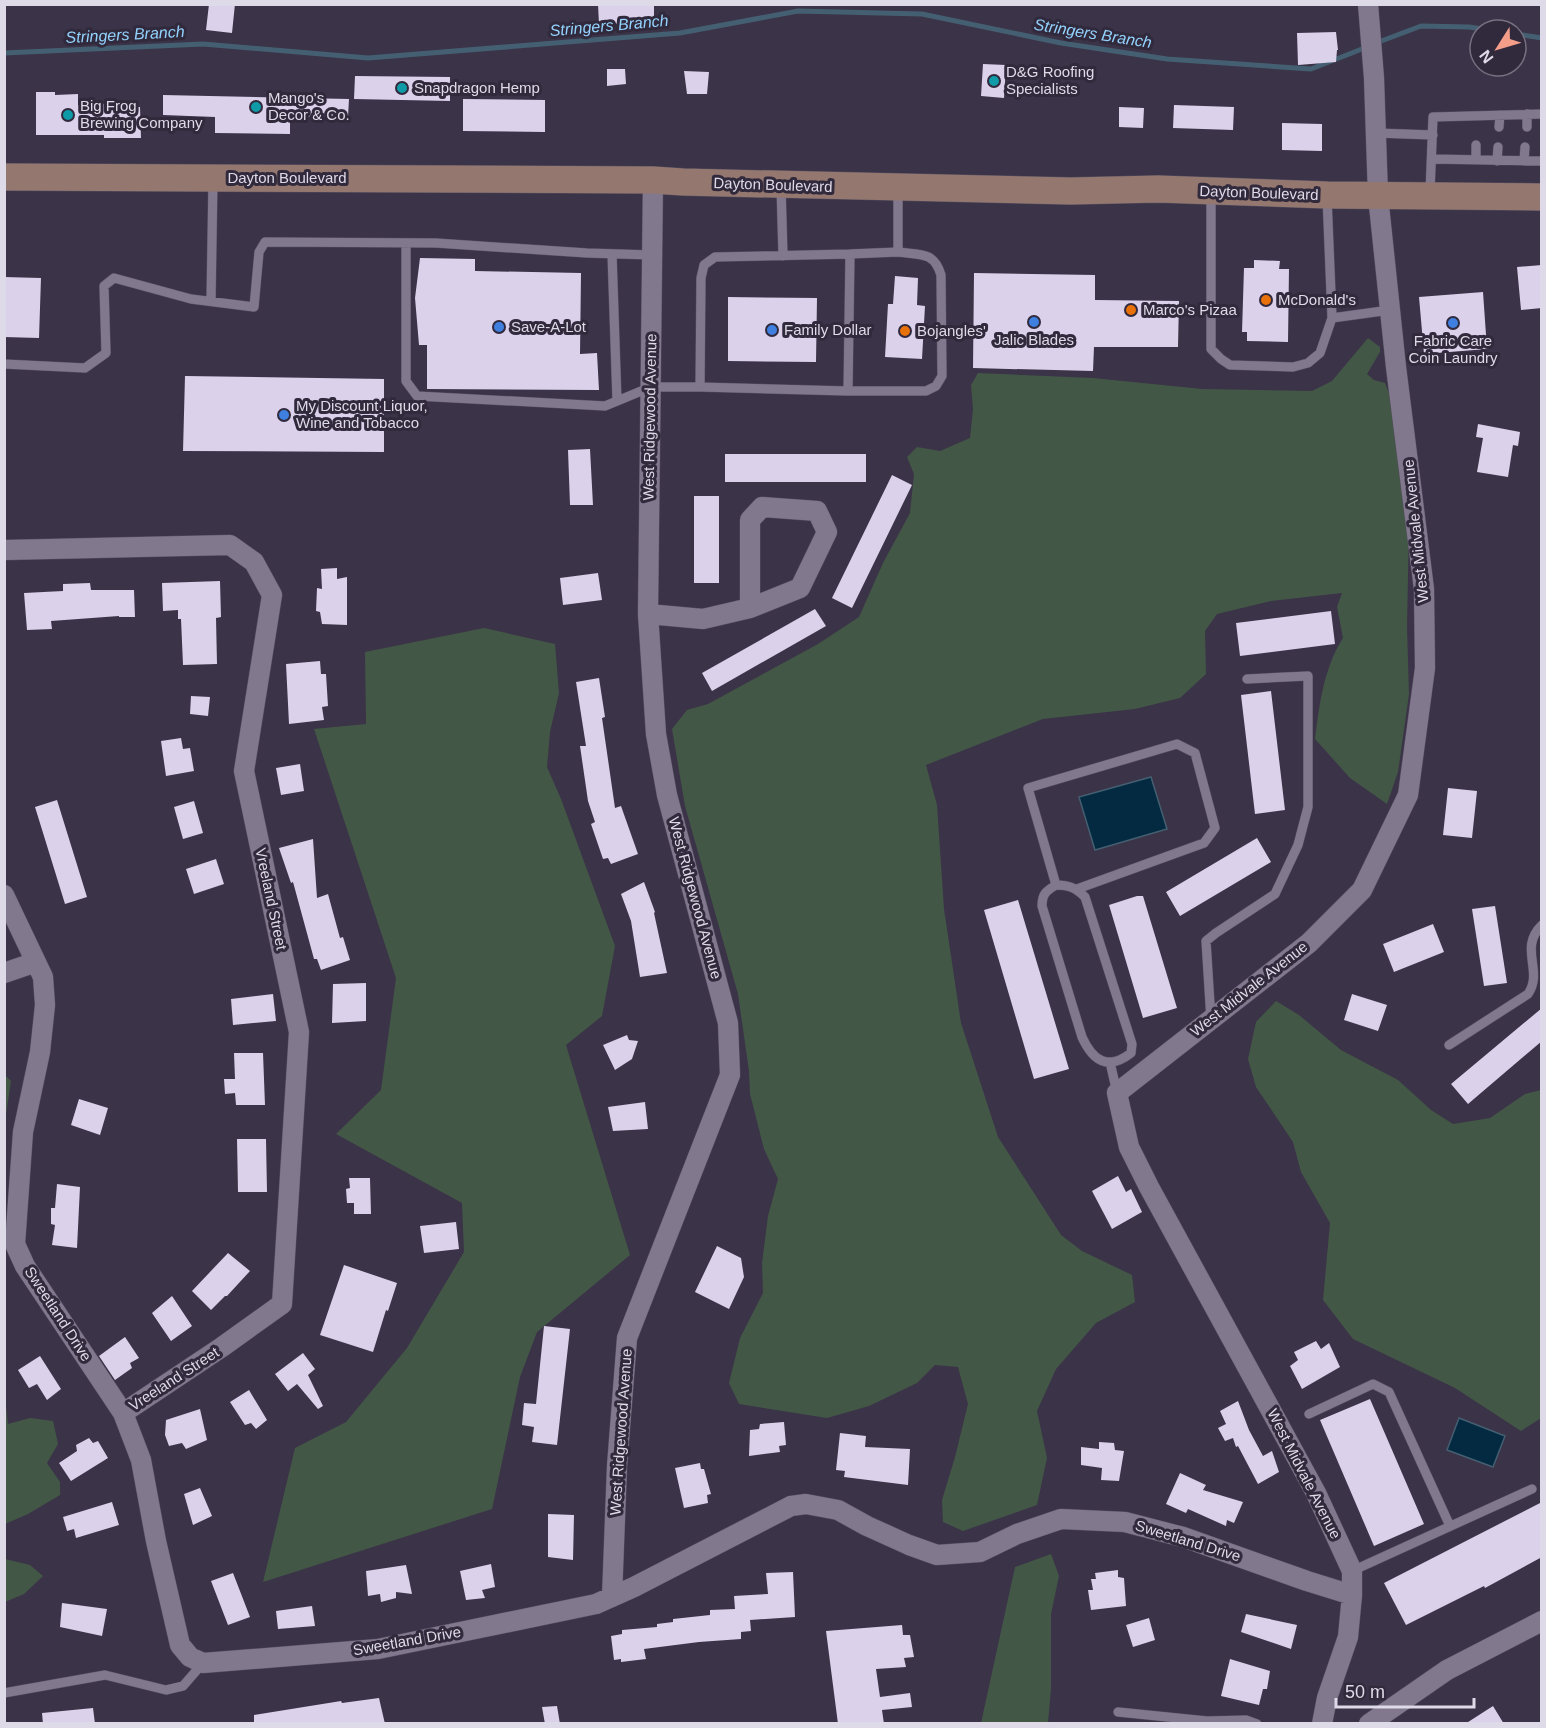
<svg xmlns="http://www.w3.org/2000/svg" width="1546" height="1728" viewBox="0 0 1546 1728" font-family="Arial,sans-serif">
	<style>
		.green { fill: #435747 }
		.water { fill: #032a40; stroke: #455f72; stroke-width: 1.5 }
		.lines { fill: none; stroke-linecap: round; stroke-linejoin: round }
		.stream { stroke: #455f72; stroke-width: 5 }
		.building { fill: #dbd1ea }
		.lane-casing { stroke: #575061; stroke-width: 10 }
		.street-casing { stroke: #575061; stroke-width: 21 }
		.secondary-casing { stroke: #575061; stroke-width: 28 }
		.lane { stroke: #81788e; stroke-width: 9 }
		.street { stroke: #81788e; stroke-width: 20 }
		.secondary { stroke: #947870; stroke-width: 27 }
		.culture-dot { fill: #0f9aa8; stroke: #31293c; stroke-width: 2 }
		.food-dot { fill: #e8710a; stroke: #31293c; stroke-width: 2 }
		.shop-dot { fill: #3f7fe0; stroke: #31293c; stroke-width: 2 }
		.labels { text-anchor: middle; stroke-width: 6; stroke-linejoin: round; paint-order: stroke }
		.poi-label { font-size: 15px; fill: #dfdae7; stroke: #31293c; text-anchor: start }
		.street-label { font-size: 15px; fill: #dfdae7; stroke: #31293c }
		.water-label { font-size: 16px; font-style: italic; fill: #93d2fd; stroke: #31293c }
	</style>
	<rect width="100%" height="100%" fill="#3b3347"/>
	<path class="green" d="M 1368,338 L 1380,347 L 1380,352 L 1367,374 L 1374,380 L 1385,383 L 1389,393 L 1409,525 L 1407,627 L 1409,694 L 1398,772 L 1387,804 L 1350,778 L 1315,739 C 1319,706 1324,667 1343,638 L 1337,607 L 1342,593 L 1271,601 L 1217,614 L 1205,631 L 1206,674 L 1180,698 L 1135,709 L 1043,719 L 926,765 L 937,805 L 944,909 L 961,1023 L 998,1137 L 1061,1235 L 1082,1251 L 1132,1275 L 1135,1302 L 1096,1323 L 1056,1369 L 1037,1411 L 1047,1458 L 1037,1505 L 963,1531 L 943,1522 L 942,1500 L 955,1457 L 968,1404 L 958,1367 L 935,1365 L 917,1383 L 869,1406 L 827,1418 L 739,1404 L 729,1383 L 740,1338 L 763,1293 L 762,1263 L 768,1216 L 778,1179 L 764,1149 L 750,1094 L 749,1071 L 738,994 L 685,806 L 672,729 L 687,710 L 708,704 L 818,644 L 859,617 L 883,563 L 910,513 L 914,474 L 907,457 L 917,447 L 940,451 L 970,438 L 973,409 L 971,385 L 978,373 L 1093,378 L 1202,389 L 1312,391 L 1332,381 Z
		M 484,628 L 555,644 L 559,693 L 550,732 L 547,767 L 561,799 L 615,946 L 602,1016 L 566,1045 L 630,1255 L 537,1332 L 520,1377 L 492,1509 L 263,1582 L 295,1448 L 346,1422 L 407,1348 L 464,1252 L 462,1203 L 336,1134 L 381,1090 L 396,978 L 314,729 L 366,724 L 365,652 Z
		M 1276,1001 L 1299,1015 L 1341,1050 L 1398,1080 L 1431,1110 L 1453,1124 L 1490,1118 L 1525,1094 L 1541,1090 L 1542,1223 L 1540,1226 L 1542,1230 L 1541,1418 L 1521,1431 L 1455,1388 L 1353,1339 L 1323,1300 L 1330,1223 L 1301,1172 L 1293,1142 L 1256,1087 L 1248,1059 L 1256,1022 Z
		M 5,1075 L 11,1081 L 6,1114 L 5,1145 Z
		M 5,1397 L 8,1424 L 30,1418 L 53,1421 L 58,1444 L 47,1463 L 60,1482 L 60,1495 L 28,1514 L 5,1524 Z
		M 1051,1554 L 1059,1576 L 1051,1614 L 1051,1689 L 1048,1723 L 981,1723 L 1015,1567 Z
		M 5,1559 L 30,1565 L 43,1576 L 24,1594 L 5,1602 Z"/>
	<path class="water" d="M 1151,777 L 1167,829 L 1095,850 L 1079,797 Z
		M 1459,1418 L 1505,1436 L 1493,1467 L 1447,1450 Z"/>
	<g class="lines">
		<path class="stream" d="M 1516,34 L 1542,38
			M 1376,43 L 1421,26 L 1469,27 L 1490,30
			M 4,53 L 203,44 L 368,58 L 680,33 L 798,11 L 922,14 L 1061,43 L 1167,59 L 1311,69 L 1367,47"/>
	</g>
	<path class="building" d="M 209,4 L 235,4 L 232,33 L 206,30 Z
		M 598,4 L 654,4 L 654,23 L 599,24 Z
		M 1336,32 L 1338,50 L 1337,50 L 1336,62 L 1298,65 L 1297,33 Z
		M 983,64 L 1006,65 L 1004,98 L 981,96 Z
		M 607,69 L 625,69 L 626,84 L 607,86 Z
		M 684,71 L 709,72 L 707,94 L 687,94 Z
		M 355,76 L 450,77 L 450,101 L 354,99 Z
		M 36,92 L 55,92 L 55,95 L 78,94 L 78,105 L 121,103 L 121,107 L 140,107 L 141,138 L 104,138 L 104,135 L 36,135 Z
		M 163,95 L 349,99 L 348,117 L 290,116 L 290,134 L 215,133 L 215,117 L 163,115 Z
		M 463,99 L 545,100 L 545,132 L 463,131 Z
		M 1174,105 L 1234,107 L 1233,130 L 1173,128 Z
		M 1119,107 L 1144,108 L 1143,128 L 1119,127 Z
		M 1282,123 L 1322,124 L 1322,151 L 1282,150 Z
		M 420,258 L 475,259 L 475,271 L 581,273 L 580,354 L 597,353 L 599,390 L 427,389 L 427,345 L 419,345 L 415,298 Z
		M 1254,260 L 1280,261 L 1279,269 L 1289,269 L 1288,342 L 1247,341 L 1247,332 L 1242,332 L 1244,268 L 1254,268 Z
		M 1542,265 L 1542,308 L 1521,310 L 1517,267 Z
		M 974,273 L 1095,275 L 1095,300 L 1179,301 L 1178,347 L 1094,347 L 1093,371 L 973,368 Z
		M 895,276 L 918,278 L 917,305 L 925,306 L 922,359 L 885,357 L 888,304 L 893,304 Z
		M 4,277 L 41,278 L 39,338 L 4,337 Z
		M 1483,292 L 1487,349 L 1424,354 L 1419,297 Z
		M 728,297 L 817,298 L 816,362 L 728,361 Z
		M 185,376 L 384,379 L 384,452 L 183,451 Z
		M 1478,424 L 1520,432 L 1518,446 L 1513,445 L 1508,477 L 1477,472 L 1483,438 L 1476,437 Z
		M 590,449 L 593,505 L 570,505 L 568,450 Z
		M 725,454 L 866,454 L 866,482 L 725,482 Z
		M 892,475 L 912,485 L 852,608 L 832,598 Z
		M 694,496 L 719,496 L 719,583 L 694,583 Z
		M 337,568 L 337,579 L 347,577 L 347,625 L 322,624 L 320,612 L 316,611 L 317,588 L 322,589 L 321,569 Z
		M 598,573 L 602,600 L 563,605 L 560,578 Z
		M 220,581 L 221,617 L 216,618 L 217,664 L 183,665 L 181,619 L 178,619 L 178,610 L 163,611 L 162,583 Z
		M 90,583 L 91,590 L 134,590 L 135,617 L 119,617 L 119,616 L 51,621 L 52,629 L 27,630 L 24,593 L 63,591 L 63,584 Z
		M 815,609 L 826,626 L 712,691 L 702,673 Z
		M 1331,611 L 1335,644 L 1240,656 L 1236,623 Z
		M 320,661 L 321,674 L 326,674 L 328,706 L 322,707 L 324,720 L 289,724 L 286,664 Z
		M 599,678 L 605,717 L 602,718 L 615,808 L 621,806 L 638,854 L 611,864 L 608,858 L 603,859 L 591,824 L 595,822 L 588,801 L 580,746 L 586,746 L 576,682 Z
		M 1271,691 L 1285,810 L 1255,814 L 1241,695 Z
		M 191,696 L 210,697 L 208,716 L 190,714 Z
		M 181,738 L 183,749 L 190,748 L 194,771 L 166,776 L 161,741 Z
		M 300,764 L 304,791 L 281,795 L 276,768 Z
		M 1448,788 L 1477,791 L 1472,838 L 1443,835 Z
		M 57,800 L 87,897 L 65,904 L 35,807 Z
		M 194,801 L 203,833 L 183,839 L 174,807 Z
		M 1257,838 L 1271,862 L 1180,916 L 1166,892 Z
		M 313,839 L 317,898 L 328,894 L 340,938 L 343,937 L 350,960 L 321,970 L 317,959 L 314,959 L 293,882 L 291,883 L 279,848 Z
		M 216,859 L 224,884 L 194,894 L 186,869 Z
		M 644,882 L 655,912 L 654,913 L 667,973 L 640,977 L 631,921 L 621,894 Z
		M 1137,896 L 1143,896 L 1177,1008 L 1143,1018 L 1109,905 Z
		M 1018,900 L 1069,1069 L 1034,1079 L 984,910 Z
		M 1495,906 L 1507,983 L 1484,986 L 1472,909 Z
		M 1433,924 L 1444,952 L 1394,972 L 1383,944 Z
		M 366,983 L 366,1021 L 332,1023 L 333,984 Z
		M 273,994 L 276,1021 L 233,1025 L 231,999 Z
		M 1352,994 L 1387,1005 L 1378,1031 L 1344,1020 Z
		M 1542,1008 L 1542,1041 L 1468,1104 L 1451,1084 Z
		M 627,1035 L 629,1040 L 638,1041 L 632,1059 L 615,1070 L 603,1045 Z
		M 234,1053 L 263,1053 L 265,1105 L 236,1105 L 235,1093 L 225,1094 L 224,1079 L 235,1079 Z
		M 79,1099 L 108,1108 L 100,1135 L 71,1125 Z
		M 645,1102 L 648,1129 L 613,1131 L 608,1107 Z
		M 237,1139 L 266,1139 L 267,1192 L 238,1192 Z
		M 1118,1176 L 1126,1192 L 1131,1189 L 1142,1212 L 1112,1229 L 1092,1191 Z
		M 349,1178 L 370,1178 L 371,1214 L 354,1214 L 354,1203 L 347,1203 L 346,1189 L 350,1188 Z
		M 57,1184 L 80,1187 L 77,1248 L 52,1245 L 55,1225 L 51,1224 L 51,1208 L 55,1208 Z
		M 456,1222 L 459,1249 L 424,1253 L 420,1226 Z
		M 717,1246 L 741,1258 L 744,1277 L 729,1309 L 695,1292 Z
		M 228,1253 L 250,1271 L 227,1296 L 225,1296 L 211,1310 L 192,1291 Z
		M 344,1265 L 397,1283 L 388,1311 L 386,1310 L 373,1352 L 320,1335 Z
		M 172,1296 L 192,1326 L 171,1341 L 152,1313 Z
		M 544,1326 L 570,1329 L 557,1445 L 532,1442 L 534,1427 L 522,1425 L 524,1403 L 536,1404 Z
		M 125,1337 L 139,1358 L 130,1363 L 132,1368 L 115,1380 L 99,1356 Z
		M 1316,1341 L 1321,1349 L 1329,1343 L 1340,1367 L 1302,1389 L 1290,1366 L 1298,1360 L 1294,1352 Z
		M 303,1353 L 315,1369 L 308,1375 L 323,1406 L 318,1409 L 297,1384 L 288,1391 L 275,1374 Z
		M 40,1356 L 61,1389 L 47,1400 L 37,1384 L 29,1388 L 18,1370 Z
		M 249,1390 L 267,1420 L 256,1429 L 251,1423 L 245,1425 L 230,1402 Z
		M 1370,1399 L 1424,1524 L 1374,1546 L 1320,1420 Z
		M 1238,1401 L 1249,1430 L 1263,1456 L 1272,1451 L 1279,1472 L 1258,1484 L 1238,1446 L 1236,1447 L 1233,1438 L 1225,1441 L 1218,1428 L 1226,1424 L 1220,1411 Z
		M 200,1409 L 207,1440 L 186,1449 L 182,1443 L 169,1446 L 165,1435 L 166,1420 Z
		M 784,1422 L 786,1445 L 779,1446 L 780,1452 L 749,1456 L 750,1430 L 759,1429 L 760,1424 Z
		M 840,1433 L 866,1436 L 865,1447 L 910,1449 L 908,1485 L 844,1477 L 845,1471 L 836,1470 Z
		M 89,1438 L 93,1443 L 98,1441 L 108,1458 L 71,1481 L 59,1463 L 77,1451 L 76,1445 Z
		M 1099,1442 L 1114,1443 L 1115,1450 L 1124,1451 L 1119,1481 L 1101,1480 L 1102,1468 L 1081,1465 L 1081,1447 L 1099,1449 Z
		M 700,1463 L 701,1469 L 704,1469 L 711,1494 L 707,1495 L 708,1503 L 684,1508 L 675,1468 Z
		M 1180,1473 L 1206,1485 L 1203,1490 L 1243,1502 L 1234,1523 L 1227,1520 L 1226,1526 L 1188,1509 L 1186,1513 L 1166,1504 Z
		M 200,1488 L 212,1516 L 193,1525 L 184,1494 Z
		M 112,1502 L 119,1525 L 76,1538 L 74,1529 L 67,1531 L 63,1517 Z
		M 1542,1502 L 1542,1557 L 1485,1588 L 1484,1586 L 1406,1625 L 1384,1583 Z
		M 548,1514 L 574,1515 L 573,1560 L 548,1557 Z
		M 491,1564 L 495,1587 L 482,1590 L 485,1598 L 466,1600 L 460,1571 Z
		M 406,1565 L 412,1594 L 396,1592 L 396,1598 L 381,1602 L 380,1594 L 368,1596 L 366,1571 Z
		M 1118,1570 L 1118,1577 L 1124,1578 L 1126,1606 L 1091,1610 L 1088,1590 L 1093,1590 L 1091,1579 L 1096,1579 L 1095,1573 Z
		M 793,1572 L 795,1617 L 750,1620 L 751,1631 L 741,1632 L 741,1639 L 699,1642 L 644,1649 L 646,1659 L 621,1662 L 621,1659 L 614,1660 L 611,1636 L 622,1634 L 622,1630 L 657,1627 L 657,1624 L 673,1622 L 673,1619 L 710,1615 L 710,1610 L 735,1609 L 734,1596 L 768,1594 L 766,1573 Z
		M 233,1573 L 250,1617 L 228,1625 L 211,1581 Z
		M 62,1603 L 107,1609 L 102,1636 L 60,1627 Z
		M 312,1606 L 315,1626 L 278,1629 L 276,1611 Z
		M 1246,1614 L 1297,1625 L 1291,1649 L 1241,1632 Z
		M 1149,1618 L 1155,1640 L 1133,1647 L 1126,1625 Z
		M 902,1625 L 903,1635 L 910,1635 L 914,1657 L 904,1658 L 906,1667 L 876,1669 L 880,1697 L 910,1693 L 912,1707 L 882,1710 L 884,1724 L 838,1724 L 826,1631 Z
		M 1230,1659 L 1270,1671 L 1267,1689 L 1263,1689 L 1259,1705 L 1221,1696 Z
		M 379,1698 L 385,1724 L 254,1724 L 254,1715 L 341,1701 L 342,1703 Z
		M 557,1706 L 560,1724 L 545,1724 L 542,1707 Z
		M 1493,1706 L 1504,1724 L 1465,1724 Z
		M 93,1708 L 95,1724 L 43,1724 L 42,1713 Z"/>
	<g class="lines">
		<g class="lane-casing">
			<path id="lane" d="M 1499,127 L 1500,115
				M 1527,127 L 1527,114
				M 1376,133 L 1433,135
				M 1432,159 L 1542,161
				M 1476,160 L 1476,145
				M 1497,161 L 1498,147
				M 1524,161 L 1525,147
				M 781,186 L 783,256
				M 898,190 L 898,252
				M 1430,192 L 1433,117 L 1542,114
				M 1211,194 L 1211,349 L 1221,359 L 1230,365 L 1293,367 L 1308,363 L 1320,353 L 1332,318 L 1390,310
				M 1327,197 L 1332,318
				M 406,243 L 406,381 L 417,396 L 605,406 L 651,387 L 700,387
				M 898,252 C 920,255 934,251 941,275 L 942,376 L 936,386 L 926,391 L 848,391 L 850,254 Z
				M 612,254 L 617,401
				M 211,301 L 213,180
				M 4,364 L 85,368 L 106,353 L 104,286 L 114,278 L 191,299 L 254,307 L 259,252 L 265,242 L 436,243 L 587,253 L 652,255
				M 848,391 L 700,387 L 701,278 L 704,265 L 715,257 L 850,254
				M 1056,885 L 1028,788 L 1177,744 L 1195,753 L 1215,828 L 1204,843 L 1077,889
				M 1056,885 C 1069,885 1076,888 1085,897 L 1132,1044 L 1131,1053 C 1108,1071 1093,1061 1082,1037 L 1042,906 C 1042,894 1046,891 1056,885 Z
				M 1211,1020 L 1206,941 L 1216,933 L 1275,894 L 1298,845 L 1308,807 L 1308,676 L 1247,679
				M 1449,1045 L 1528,994 C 1544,971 1518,948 1542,925
				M 1110,1062 L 1117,1093
				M 1309,1414 L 1373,1384 L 1389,1392 L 1450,1526
				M 1352,1571 L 1532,1489
				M 4,1693 L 105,1675 L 166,1690 L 183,1686 L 203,1663
				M 1118,1712 L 1207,1721 L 1246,1720 L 1257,1724"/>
		</g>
		<g class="street-casing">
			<path id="street" d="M 4,550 L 230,545 L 254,562 L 272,595 L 244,771 L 299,1032 L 282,1304 L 222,1347 L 123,1413
				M 648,614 L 703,619 L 750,608 L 800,588 L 827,532 L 817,511 L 762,507 L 750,520 L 750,608
				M 4,895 L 43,977 L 45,1005 L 40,1052 L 23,1132 L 15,1244 L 25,1266 L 123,1413 L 141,1460 L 156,1541 L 180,1645 L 190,1657 L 203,1663 L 378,1649 L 596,1604 L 634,1587 L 791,1506 L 806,1504 L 838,1510 L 867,1526 L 909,1545 L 937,1555 L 980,1552 L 1017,1534 L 1061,1519 L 1125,1522 L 1183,1537 L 1307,1581 L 1352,1595
				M 4,973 L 36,962
				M 612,1597 L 617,1466 L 627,1338 L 730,1075 L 728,1023 L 667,795 L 656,734 L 648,614 L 653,180
				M 1322,1724 L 1327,1698 L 1348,1637 L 1352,1595 L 1352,1571 L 1316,1493 L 1149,1187 L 1129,1147 L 1117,1093 L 1309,943 L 1362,890 L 1408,795 L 1425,668 L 1424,589 L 1396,367 L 1378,196 L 1374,78 L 1368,4
				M 1369,1724 L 1447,1670 L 1542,1621"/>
		</g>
		<g class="secondary-casing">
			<path id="secondary" d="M 4,177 L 653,180 L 683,182 L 1071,191 L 1158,189 L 1327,195 L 1542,197"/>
		</g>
		<use href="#lane" class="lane"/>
		<use href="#street" class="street"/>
		<use href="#secondary" class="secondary"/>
	</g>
	<g class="culture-dot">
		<circle cx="994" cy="81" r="6"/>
		<circle cx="402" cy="88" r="6"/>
		<circle cx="256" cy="107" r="6"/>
		<circle cx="68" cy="115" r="6"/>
	</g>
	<g class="food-dot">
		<circle cx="1266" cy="300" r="6"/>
		<circle cx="1131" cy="310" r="6"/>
		<circle cx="905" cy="331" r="6"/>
	</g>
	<g class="shop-dot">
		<circle cx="1034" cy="322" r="6"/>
		<circle cx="1453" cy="323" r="6"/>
		<circle cx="499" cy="327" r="6"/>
		<circle cx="772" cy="330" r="6"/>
		<circle cx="284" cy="415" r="6"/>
	</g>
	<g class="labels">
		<g class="poi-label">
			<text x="1006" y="77">D&amp;G Roofing<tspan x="1006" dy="17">Specialists</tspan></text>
			<text x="414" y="93">Snapdragon Hemp</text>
			<text x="268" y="103">Mango's<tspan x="268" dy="17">Decor &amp; Co.</tspan></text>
			<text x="80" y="111">Big Frog<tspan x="80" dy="17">Brewing Company</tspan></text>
			<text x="1278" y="305">McDonald's</text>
			<text x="1143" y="315">Marco's Pizaa</text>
			<text x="511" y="332">Save-A-Lot</text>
			<text x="784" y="335">Family Dollar</text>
			<text x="917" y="336">Bojangles'</text>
			<text x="1034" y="345" text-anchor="middle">Jalic Blades</text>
			<text x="1453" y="346" text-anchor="middle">Fabric Care<tspan x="1453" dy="17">Coin Laundry</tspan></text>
			<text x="296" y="411">My Discount Liquor,<tspan x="296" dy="17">Wine and Tobacco</tspan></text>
		</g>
		<g class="street-label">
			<text x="287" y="183">Dayton Boulevard</text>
			<text transform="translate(773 185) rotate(2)" y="5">Dayton Boulevard</text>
			<text transform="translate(1259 193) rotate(2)" y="5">Dayton Boulevard</text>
			<text transform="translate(650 417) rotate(-89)" y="5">West Ridgewood Avenue</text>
			<text transform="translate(1416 531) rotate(-96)" y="5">West Midvale Avenue</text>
			<text transform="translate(695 898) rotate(75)" y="5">West Ridgewood Avenue</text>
			<text transform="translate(271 899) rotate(78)" y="5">Vreeland Street</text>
			<text transform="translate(1249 989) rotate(-38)" y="5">West Midvale Avenue</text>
			<text transform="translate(58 1314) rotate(57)" y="5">Sweetland Drive</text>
			<text transform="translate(174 1379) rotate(-33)" y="5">Vreeland Street</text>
			<text transform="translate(621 1432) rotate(-86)" y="5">West Ridgewood Avenue</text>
			<text transform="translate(1304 1474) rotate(63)" y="5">West Midvale Avenue</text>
			<text transform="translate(1188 1541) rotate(17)" y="5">Sweetland Drive</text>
			<text transform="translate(407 1641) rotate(-10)" y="5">Sweetland Drive</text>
		</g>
		<g class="water-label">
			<text transform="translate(609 25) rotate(-5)" y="6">Stringers Branch</text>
			<text transform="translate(1093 33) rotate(9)" y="6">Stringers Branch</text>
			<text transform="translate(125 34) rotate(-3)" y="6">Stringers Branch</text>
		</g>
	</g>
	<rect width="1546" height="1728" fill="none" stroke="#dfdae7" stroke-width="12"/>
	<g transform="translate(1498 48) rotate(233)"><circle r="28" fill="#31293c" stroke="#777080" stroke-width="1.5"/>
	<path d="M0-4.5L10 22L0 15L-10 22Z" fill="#f49e8a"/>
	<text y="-9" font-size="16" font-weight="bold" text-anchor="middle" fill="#dfdae7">N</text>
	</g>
	<path d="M1336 1698v9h138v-9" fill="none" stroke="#dfdae7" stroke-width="3"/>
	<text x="1345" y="1698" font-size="18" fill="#dfdae7" stroke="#31293c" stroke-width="4.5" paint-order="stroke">50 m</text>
</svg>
